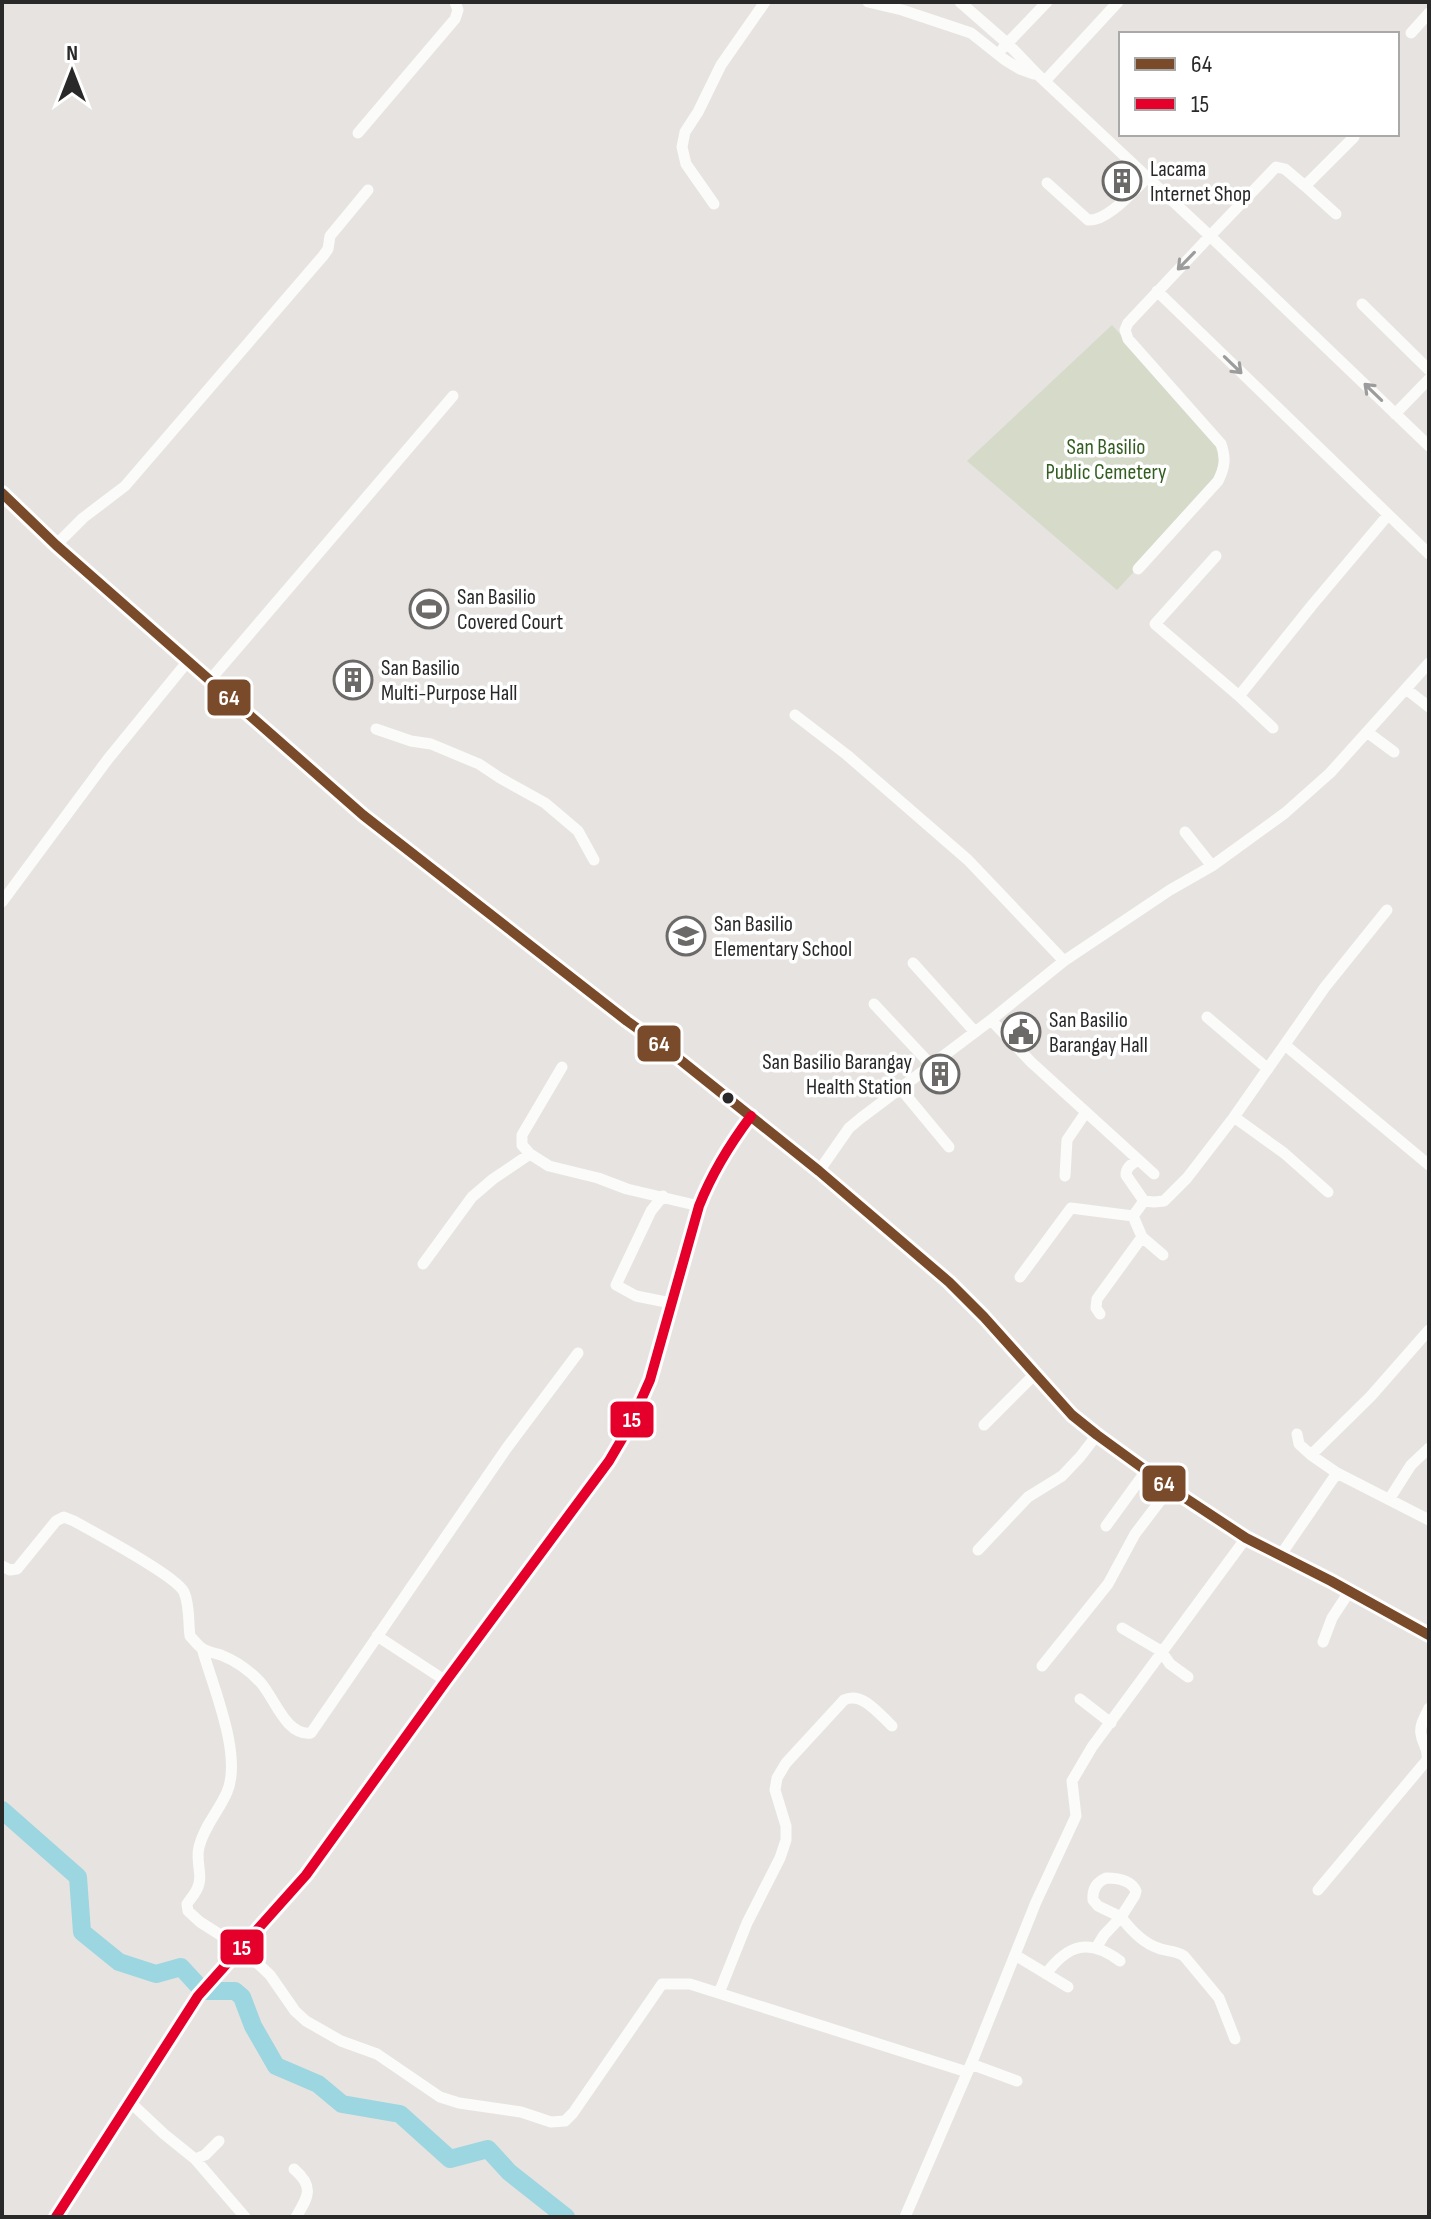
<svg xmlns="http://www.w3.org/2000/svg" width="1431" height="2219" viewBox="0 0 1431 2219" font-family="'Sofia Sans Condensed',sans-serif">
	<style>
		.cemetery { fill: #d5dac9 }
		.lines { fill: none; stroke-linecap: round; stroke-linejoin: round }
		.river { stroke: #9bd6e1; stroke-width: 18 }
		.minor { stroke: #fbfbfa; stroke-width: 11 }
		.bus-1-casing { stroke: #fff; stroke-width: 16 }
		.bus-2-casing { stroke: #fff; stroke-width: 16 }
		.bus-1 { stroke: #7a4b2a; stroke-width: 10 }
		.bus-2 { stroke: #e4002b; stroke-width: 10 }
		.oneway { stroke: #9c9c9c }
		.bus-dot { fill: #292929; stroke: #fff; stroke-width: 3 }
		.labels { text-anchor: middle; stroke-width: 7; stroke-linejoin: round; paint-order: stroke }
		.poi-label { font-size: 22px; fill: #292929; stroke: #fff; text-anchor: start }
		.park-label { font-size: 22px; fill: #345e21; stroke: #fff }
		.line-badge { stroke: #fff; stroke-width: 3 }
		.badge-label { font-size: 22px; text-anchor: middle; font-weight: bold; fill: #fff }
	</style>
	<rect width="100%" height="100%" fill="#e7e3e0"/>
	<path class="cemetery" d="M 1112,325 L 1219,446 L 1223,464 L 1206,493 L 1117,590 L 967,461 Z"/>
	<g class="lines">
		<path class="river" d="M 2,1810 L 78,1877 L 82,1932 L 119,1962 L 156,1974 L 181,1967 L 203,1991 L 235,1991 L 242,1997 L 253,2026 L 276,2066 L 318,2084 L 342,2104 L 400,2114 L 450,2159 L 488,2149 L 509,2172 L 566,2217"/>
		<path class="minor" d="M 868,2 L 902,10 L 971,33 L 1005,60 L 1020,69 L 1034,74
			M 960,2 L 1008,44 L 1037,74 L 1210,236 L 1276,167 L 1285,169 L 1305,186 L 1354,137
			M 1411,33 L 1429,13
			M 1003,48 L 1047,2
			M 1045,81 L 1118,2
			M 358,133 L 455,19 L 458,10 L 455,2
			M 1047,183 L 1088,220 C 1107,222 1133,191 1147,178
			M 1305,186 L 1336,214
			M 714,204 L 686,164 L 682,147 L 685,132 L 698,112 L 721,65 L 765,2
			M 1157,291 L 1429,554
			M 1362,304 L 1429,370
			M 1395,414 L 1429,379
			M 2,493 L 56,545 L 363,815 L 627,1021 L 669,1051 L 819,1171 L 949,1282 L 984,1317 L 1072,1415 L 1097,1435 L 1170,1488 L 1246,1538 L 1331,1581 L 1429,1635
			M 56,545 L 83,518 L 125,486 L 323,256 L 328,249 L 330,236 L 368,190
			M 1216,556 L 1155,624 L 1239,696 L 1273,728
			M 1138,569 L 1218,481 C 1225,467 1226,458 1221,444 L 1128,339 L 1125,330 L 1128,323 L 1210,236 L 1429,446
			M 210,680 L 453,396
			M 1406,689 L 1429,707
			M 1239,696 L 1313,604 L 1388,515
			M 795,715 L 847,755 L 968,860 L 1064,961
			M 376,729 L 411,741 L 431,744 L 479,764 L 500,778 L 545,803 L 578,831 L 594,860
			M 1367,732 L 1394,752
			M 1185,832 L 1212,866
			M 2,902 L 108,759 L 188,661
			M 913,963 L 975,1032
			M 874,1004 L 931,1065
			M 1207,1017 L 1268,1069
			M 991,1020 L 1031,1062 L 1154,1174
			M 1285,1045 L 1429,1165
			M 900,1088 L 949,1147
			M 1234,1117 L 1284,1153 L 1328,1192
			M 530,1154 L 522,1145 L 522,1135 L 562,1067
			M 819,1171 L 849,1128 L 861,1118 L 991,1020 L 1064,961 L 1170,890 L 1212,866 L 1285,813 L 1330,773 L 1429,663
			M 1065,1176 L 1067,1140 L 1086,1112
			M 663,1196 L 651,1211 L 616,1285 L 636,1296 L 671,1303
			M 1144,1201 L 1154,1202 L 1164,1201 L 1187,1178 L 1234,1117 L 1325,987 L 1387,910
			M 1133,1216 L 1144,1201 L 1126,1175 C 1126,1167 1132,1164 1138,1160
			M 1142,1237 L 1163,1255
			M 423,1264 L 472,1197 L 493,1179 L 530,1154 L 549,1166 L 598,1178 L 627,1189 L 699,1206
			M 1020,1277 L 1071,1208 L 1133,1216
			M 1100,1314 L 1096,1308 L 1097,1299 L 1142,1237 L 1133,1216
			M 984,1425 L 1036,1373
			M 1297,1434 L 1299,1444 L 1311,1455 L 1337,1473 L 1429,1520
			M 1311,1455 L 1371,1396 L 1429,1330
			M 1390,1498 L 1411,1465 L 1429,1448
			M 1106,1526 L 1146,1471
			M 978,1550 L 1028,1497 L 1062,1476 L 1080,1457 L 1097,1435
			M 1280,1556 L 1337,1473
			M 2,1566 L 10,1570 L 17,1569 L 56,1521 L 64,1517 L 74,1521 C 95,1533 175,1575 184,1592 C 190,1606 188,1622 190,1636 C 194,1640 198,1646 203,1649 C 208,1652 215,1653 221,1655 C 236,1661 250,1671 261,1683 C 275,1699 286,1736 311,1733 L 506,1449 L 578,1353
			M 1122,1628 L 1161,1651 L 1170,1664 L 1188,1677
			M 377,1636 L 446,1681
			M 1323,1642 L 1332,1618 L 1349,1592
			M 202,1648 C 212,1685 243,1755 227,1792 C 219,1811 204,1826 199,1847 C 195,1861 204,1876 197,1889 C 195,1894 190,1899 187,1904 L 188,1911 L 200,1922 L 241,1948 L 270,1975 L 295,2011 L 306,2021 L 341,2041 L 377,2054 L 440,2097 L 459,2103 L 521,2112 L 551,2122 L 565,2121 L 573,2113 L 662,1984 L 690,1984 L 967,2072
			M 1042,1666 L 1108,1584 L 1135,1534 L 1170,1488
			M 1080,1699 L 1111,1723
			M 1318,1890 L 1427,1760 C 1429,1748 1422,1744 1421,1734 C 1419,1725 1426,1715 1429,1708
			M 1096,1948 L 1104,1935 L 1121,1917 L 1098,1906 L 1093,1900 C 1092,1889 1097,1882 1106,1878 C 1118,1878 1131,1880 1136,1891 L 1135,1895 L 1121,1917 C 1130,1929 1143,1943 1158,1948 C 1167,1952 1175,1950 1184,1956 L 1219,1998 L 1235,2039
			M 1015,1955 L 1068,1987
			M 1046,1974 C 1068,1944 1089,1938 1120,1961
			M 719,1993 L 747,1923 L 780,1858 L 786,1840 L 786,1826 L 775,1790 L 777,1778 L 786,1763 L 844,1700 C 862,1691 879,1714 892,1726
			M 971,2064 L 1017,2081
			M 131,2103 L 164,2134 L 195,2159 L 245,2217
			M 195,2159 L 205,2155 L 219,2141
			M 294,2169 C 315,2187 308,2197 296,2217
			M 56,2217 L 198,1996 L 306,1875 L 446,1681 L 609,1461 L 629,1427 L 650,1380 L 699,1206 C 712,1173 730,1144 751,1116
			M 905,2217 L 974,2057 L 1036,1902 L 1076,1816 L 1072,1781 L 1092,1747 L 1246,1538"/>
		<g class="bus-1-casing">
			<path id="bus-1" d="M 2,493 L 56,545 L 363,815 L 627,1021 L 669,1051 L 819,1171 L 949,1282 L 984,1317 L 1072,1415 L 1097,1435 L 1170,1488 L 1246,1538 L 1331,1581 L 1429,1635"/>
		</g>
		<g class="bus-2-casing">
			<path id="bus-2" d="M 56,2217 L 198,1996 L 306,1875 L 446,1681 L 609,1461 L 629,1427 L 650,1380 L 699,1206 C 712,1173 730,1144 751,1116"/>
		</g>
		<use href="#bus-1" class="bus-1"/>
		<use href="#bus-2" class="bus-2"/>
	</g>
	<defs><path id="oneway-shaft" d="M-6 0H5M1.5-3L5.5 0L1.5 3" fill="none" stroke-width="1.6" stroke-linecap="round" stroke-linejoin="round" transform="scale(2)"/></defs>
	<g class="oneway">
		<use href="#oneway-shaft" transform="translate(1186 261) rotate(134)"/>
		<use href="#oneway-shaft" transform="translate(1233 365) rotate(44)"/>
		<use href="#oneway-shaft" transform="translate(1373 392) rotate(-136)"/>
	</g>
	<defs>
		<g id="building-ring" transform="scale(2)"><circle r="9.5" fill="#fff" stroke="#6c6a69" stroke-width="1.5"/><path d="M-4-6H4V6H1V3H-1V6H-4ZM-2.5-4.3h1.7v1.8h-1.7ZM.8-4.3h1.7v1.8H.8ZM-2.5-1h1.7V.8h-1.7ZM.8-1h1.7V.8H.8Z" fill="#6c6a69"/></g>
		<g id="stadium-ring" transform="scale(2)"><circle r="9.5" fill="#fff" stroke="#6c6a69" stroke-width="1.5"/><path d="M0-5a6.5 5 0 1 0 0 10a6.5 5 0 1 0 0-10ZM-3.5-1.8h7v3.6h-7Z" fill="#6c6a69"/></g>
		<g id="school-ring" transform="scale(2)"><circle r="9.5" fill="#fff" stroke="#6c6a69" stroke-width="1.5"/><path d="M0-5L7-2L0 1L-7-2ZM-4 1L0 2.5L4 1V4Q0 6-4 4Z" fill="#6c6a69"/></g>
		<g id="civic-ring" transform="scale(2)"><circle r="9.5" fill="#fff" stroke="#6c6a69" stroke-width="1.5"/><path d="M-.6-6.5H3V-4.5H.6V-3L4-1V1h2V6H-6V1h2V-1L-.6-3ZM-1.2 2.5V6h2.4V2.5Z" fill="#6c6a69"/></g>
	</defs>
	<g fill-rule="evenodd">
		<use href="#building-ring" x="1122" y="181"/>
		<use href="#stadium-ring" x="429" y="609"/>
		<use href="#building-ring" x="353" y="680"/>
		<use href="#school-ring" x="686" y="936"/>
		<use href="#civic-ring" x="1021" y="1032"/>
		<use href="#building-ring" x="940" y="1074"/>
	</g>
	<circle class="bus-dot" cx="728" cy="1098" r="7"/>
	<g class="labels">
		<g class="poi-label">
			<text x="1150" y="176">Lacama<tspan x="1150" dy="25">Internet Shop</tspan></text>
			<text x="457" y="604">San Basilio<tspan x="457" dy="25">Covered Court</tspan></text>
			<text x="381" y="675">San Basilio<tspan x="381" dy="25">Multi-Purpose Hall</tspan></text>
			<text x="714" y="931">San Basilio<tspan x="714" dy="25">Elementary School</tspan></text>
			<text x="1049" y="1027">San Basilio<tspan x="1049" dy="25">Barangay Hall</tspan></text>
			<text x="912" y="1069" text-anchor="end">San Basilio Barangay<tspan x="912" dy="25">Health Station</tspan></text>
		</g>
		<g class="park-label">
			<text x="1106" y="454">San Basilio<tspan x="1106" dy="25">Public Cemetery</tspan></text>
		</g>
	</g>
	<g class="line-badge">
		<rect x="206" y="678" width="46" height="39" rx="8" fill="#7a4b2a"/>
		<rect x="636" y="1024" width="46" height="39" rx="8" fill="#7a4b2a"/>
		<rect x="609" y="1400" width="46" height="39" rx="8" fill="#e4002b"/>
		<rect x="1141" y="1464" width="46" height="39" rx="8" fill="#7a4b2a"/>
		<rect x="219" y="1928" width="46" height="38" rx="8" fill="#e4002b"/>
	</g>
	<g class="badge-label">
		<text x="229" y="705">64</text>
		<text x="659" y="1051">64</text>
		<text x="632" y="1427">15</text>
		<text x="1164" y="1491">64</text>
		<text x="242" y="1955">15</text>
	</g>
	<rect width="1431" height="2219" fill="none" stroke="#292929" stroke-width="8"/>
	<rect x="1119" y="32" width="280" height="104" fill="#ffffff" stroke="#a9a9a9" stroke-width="2"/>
	<rect x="1135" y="58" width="40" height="12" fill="#7a4b2a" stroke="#a9a9a9" stroke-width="2"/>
	<text x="1191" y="72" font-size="24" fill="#292929">64</text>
	<rect x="1135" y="98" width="40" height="12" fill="#e4002b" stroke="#a9a9a9" stroke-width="2"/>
	<text x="1191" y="112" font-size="24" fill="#292929">15</text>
	<g transform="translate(72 72)" stroke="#ffffff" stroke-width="6" paint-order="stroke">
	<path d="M0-6L14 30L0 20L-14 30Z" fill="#292929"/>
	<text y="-12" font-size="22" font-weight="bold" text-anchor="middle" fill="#292929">N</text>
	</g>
</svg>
